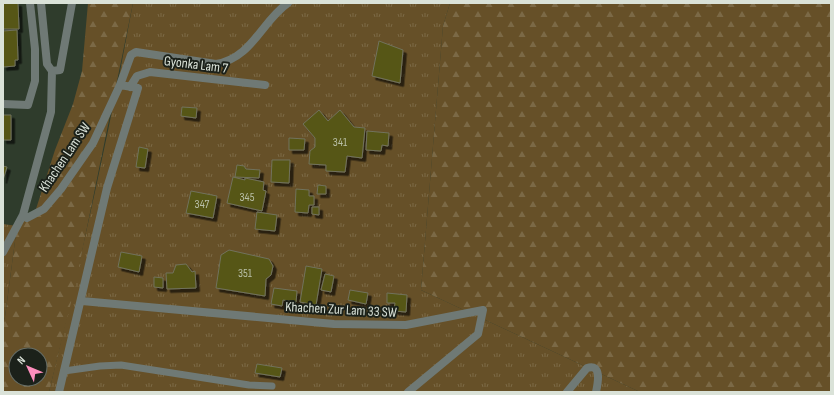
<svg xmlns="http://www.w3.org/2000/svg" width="834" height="395" viewBox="0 0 834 395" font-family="'Sofia Sans Condensed',sans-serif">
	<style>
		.grass { fill: url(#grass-tufts) }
		.forest { fill: url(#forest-firs); fill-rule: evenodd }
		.building { fill: #575713; stroke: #71725d; filter: url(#shadow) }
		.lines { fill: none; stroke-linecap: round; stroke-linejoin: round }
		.service { stroke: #6f7975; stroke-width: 7 }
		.minor { stroke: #6f7975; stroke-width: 8 }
		.labels { text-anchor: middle; stroke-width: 4; stroke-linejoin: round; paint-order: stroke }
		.number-label { font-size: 12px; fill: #b9bfa7 }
		.street-label { font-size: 14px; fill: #dae2d8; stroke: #1b211a }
	</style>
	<defs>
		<pattern id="grass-tufts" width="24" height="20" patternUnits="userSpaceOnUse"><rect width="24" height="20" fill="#665028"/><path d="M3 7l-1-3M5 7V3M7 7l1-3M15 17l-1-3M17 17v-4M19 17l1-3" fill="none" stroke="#7b6946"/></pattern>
		<pattern id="forest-firs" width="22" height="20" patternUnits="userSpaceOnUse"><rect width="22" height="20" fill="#665028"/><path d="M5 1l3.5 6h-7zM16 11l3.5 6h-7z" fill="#7b6946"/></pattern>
		<filter id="shadow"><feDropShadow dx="3.5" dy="3.5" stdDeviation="0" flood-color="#0009"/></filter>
	</defs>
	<rect width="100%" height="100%" fill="#2f3c2c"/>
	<path class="grass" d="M 133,3 L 450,3 L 443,26 L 421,290 L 640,392 L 49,392 C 80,263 109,134 133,3 Z
		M 3,224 L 17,226 L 5,317 L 3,323 Z"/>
	<path class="forest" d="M 88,3 L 133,3 L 75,286 L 49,392 L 3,392 L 3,323 L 5,317 L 17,226 L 36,209 L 55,150 L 73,104 L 82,71 ZM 16,355 L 40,355 L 40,379 L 16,379 Z
		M 450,3 L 831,3 L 831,392 L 640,392 L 421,290 L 443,26 Z"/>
	<path class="building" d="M 3,3 L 18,3 L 19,29 L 3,29 Z
		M 17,30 L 18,60 L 15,60 L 15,66 L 3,67 L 3,31 Z
		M 379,41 L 403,50 L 400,83 L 372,76 Z
		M 182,107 L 197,108 L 196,118 L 181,116 Z
		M 319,110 L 328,121 L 340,110 L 354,127 L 365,128 L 362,158 L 347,156 L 345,172 L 326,171 L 326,165 L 309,164 L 310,151 L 315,147 L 315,138 L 303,124 Z
		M 3,115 L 11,115 L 11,140 L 3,140 Z
		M 367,131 L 389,133 L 388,146 L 382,145 L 381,151 L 366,150 Z
		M 289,138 L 305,139 L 304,150 L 289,150 Z
		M 139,147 L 148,149 L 145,168 L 136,167 Z
		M 272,160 L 290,160 L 289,183 L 271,182 Z
		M 237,165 L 244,166 L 246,169 L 260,170 L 259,178 L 235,177 Z
		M 3,166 L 7,167 L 3,180 Z
		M 233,177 L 245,180 L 245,178 L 264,182 L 263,190 L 266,191 L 262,211 L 227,203 Z
		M 318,185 L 326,186 L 326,194 L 317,194 Z
		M 296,189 L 309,190 L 309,196 L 314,196 L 314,205 L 309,205 L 308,213 L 295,212 Z
		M 191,191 L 217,196 L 213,218 L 186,213 Z
		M 312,207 L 319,207 L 319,215 L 312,214 Z
		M 257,212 L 277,215 L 275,231 L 255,229 Z
		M 229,250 L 269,259 L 273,266 L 271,275 L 266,279 L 265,296 L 216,288 L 221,255 Z
		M 121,252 L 142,256 L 139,272 L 118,267 Z
		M 186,264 L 192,272 L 195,271 L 196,288 L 167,289 L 166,273 L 173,273 L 176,265 Z
		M 306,266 L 322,269 L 316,305 L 300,302 Z
		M 325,274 L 334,276 L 331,292 L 321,290 Z
		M 154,277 L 163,278 L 163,288 L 154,287 Z
		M 274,288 L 297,291 L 296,302 L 283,300 L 282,306 L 271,304 Z
		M 350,290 L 368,293 L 366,304 L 348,300 Z
		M 387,293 L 407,295 L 406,312 L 394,311 L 395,303 L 387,303 Z
		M 257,364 L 282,368 L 280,377 L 255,373 Z"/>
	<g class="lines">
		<path class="service" d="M 64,371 L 100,366 L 121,365 L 249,385 L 272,386"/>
		<path class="minor" d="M 41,3 L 47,64 L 52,71
			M 120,85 L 131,55 L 136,52 L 216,64 C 252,58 261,22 288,3
			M 130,87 L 137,76 L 150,72 L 265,85
			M 3,104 L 28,105 L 35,81 L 35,49 L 30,3
			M 3,252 L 23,215
			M 82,301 L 334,324 L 406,325 L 483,310 L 478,334 L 408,392
			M 59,392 L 107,188 L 138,88 L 120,85 L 93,143 L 61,189 L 44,209 L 27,218 L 23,215 L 51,112 L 52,71 L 60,70 L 72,3
			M 567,392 L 587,368 C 602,363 598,383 596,392"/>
	</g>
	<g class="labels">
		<g class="number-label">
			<text x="340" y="146">341</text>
			<text x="247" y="201">345</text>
			<text x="202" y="208">347</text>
			<text x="245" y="277">351</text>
		</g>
		<g class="street-label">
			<text transform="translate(196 64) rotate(7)" y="5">Gyonka Lam 7</text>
			<text transform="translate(64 157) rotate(-56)" y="5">Khachen Lam SW</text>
			<text transform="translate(341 309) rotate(3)" y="5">Khachen Zur Lam 33 SW</text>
		</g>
	</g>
	<rect width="834" height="395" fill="none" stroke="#dae2d8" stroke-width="8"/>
	<g transform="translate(28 367) rotate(314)"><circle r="19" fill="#1b211a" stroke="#676e66"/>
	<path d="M0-3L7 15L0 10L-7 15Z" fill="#fe8ebd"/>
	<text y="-6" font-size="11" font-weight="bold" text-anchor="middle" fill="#dae2d8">N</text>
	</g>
</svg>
